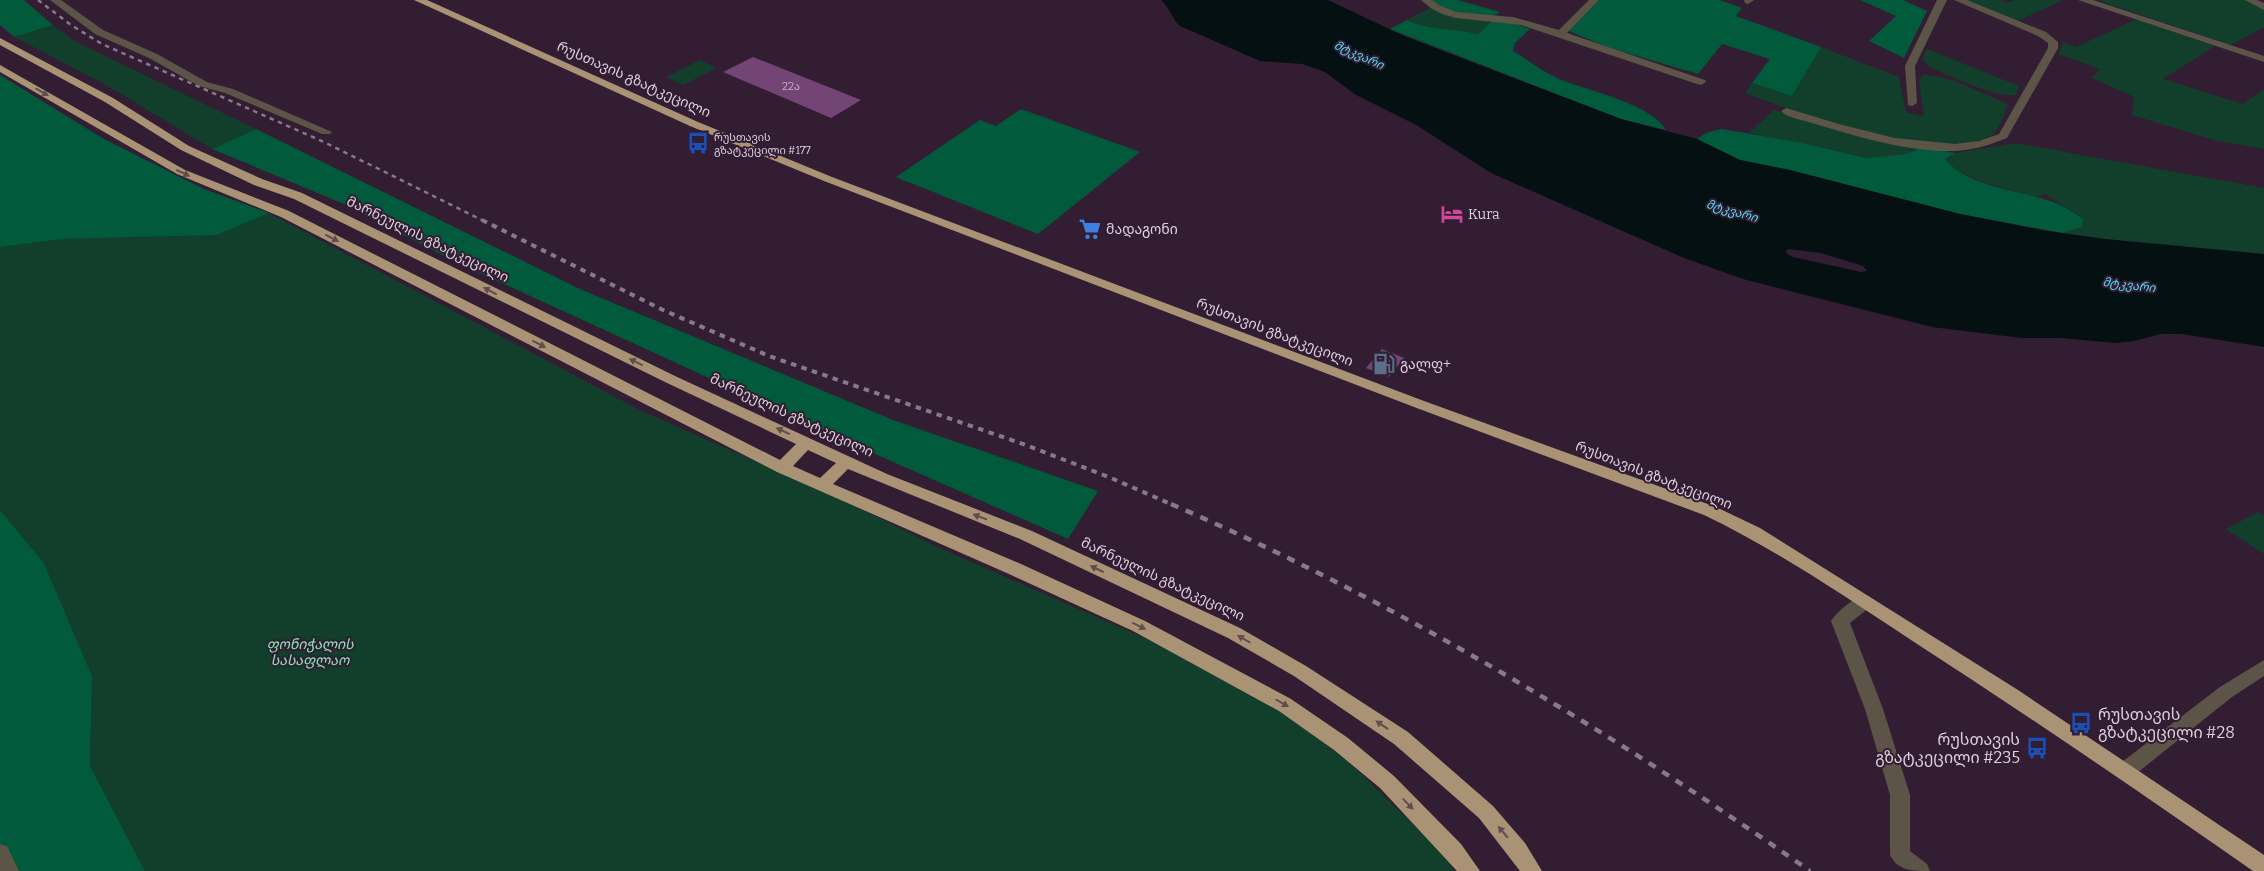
<svg xmlns="http://www.w3.org/2000/svg" width="2264" height="871" viewBox="0 0 2264 871" font-family="Bitter,'Noto Sans Georgian',serif">
	<style>
		.green { fill: #113f2b }
		.forest { fill: #005a3b }
		.water { fill: #051013; fill-rule: evenodd }
		.building { fill: #724575 }
		.lines { fill: none; stroke-linecap: round; stroke-linejoin: round }
		.minor { fill: #5d5448; fill-rule: evenodd }
		.highway { fill: #aa9375; fill-rule: evenodd }
		.rail-far2 { stroke: #89788a; stroke-width: 2.5; stroke-dasharray: 4.5 4.5; stroke-linecap: butt }
		.rail-far1 { stroke: #89788a; stroke-width: 4; stroke-dasharray: 5.5 5.5; stroke-linecap: butt }
		.rail { stroke: #89788a; stroke-width: 4.5; stroke-dasharray: 8 8; stroke-linecap: butt }
		.oneway { fill: #624c4d }
		.labels { text-anchor: middle; stroke-width: 4; stroke-linejoin: round; paint-order: stroke }
		.number-label { font-size: 11px; fill: #c2acc3 }
		.far-poi-label { font-size: 11px; fill: #ddcfdd; stroke: #321d33; text-anchor: start }
		.far-water-label { font-size: 12px; font-style: italic; fill: #4edaf2; stroke: #321d33 }
		.street-label { font-size: 14px; fill: #ddcfdd; stroke: #321d33 }
		.poi-label { font-size: 14px; fill: #ddcfdd; stroke: #321d33; text-anchor: start }
		.park-label { font-size: 14px; font-style: italic; fill: #81eab7; stroke: #321d33 }
		.near-poi-label { font-size: 16px; fill: #ddcfdd; stroke: #321d33; text-anchor: start }
	</style>
	<rect width="100%" height="100%" fill="#321d33"/>
	<path class="green" d="M 1966,0 L 2000,0 L 2007,3 L 2015,0 L 2063,0 L 2016,22 Z
		M 2097,0 L 2246,0 L 2264,8 L 2264,27 L 2231,45 Z
		M 1430,8 L 1441,13 L 1493,20 L 1478,34 C 1454,28 1430,32 1407,20 Z
		M 2137,19 L 2215,46 L 2163,79 L 2243,104 L 2264,89 L 2264,149 L 2214,140 L 2132,115 L 2134,97 L 2092,78 L 2100,69 L 2058,54 L 2063,45 L 2061,41 L 2076,47 Z
		M 53,25 L 74,41 L 256,129 L 212,149 L 108,86 L 14,37 Z
		M 1821,47 L 1899,77 L 1906,112 L 1924,116 L 1919,81 L 1922,75 C 1948,74 1983,94 2008,104 C 2005,112 2000,129 1993,134 C 1946,167 1796,112 1745,93 L 1752,83 L 1792,95 Z
		M 1927,49 L 2019,86 L 2016,95 C 1994,98 1949,75 1928,66 L 1922,59 Z
		M 700,60 L 717,68 L 683,85 L 666,77 Z
		M 1774,110 L 1805,120 L 1927,148 L 1918,149 L 1906,154 L 1866,158 L 1799,142 L 1749,133 Z
		M 2016,143 L 2264,188 L 2264,254 L 2105,239 L 2063,233 L 2082,227 L 2083,219 L 2045,194 L 2035,197 L 1983,182 L 1953,169 L 1945,159 L 1955,153 Z
		M 269,213 L 640,410 L 843,500 L 942,549 L 1183,655 L 1290,717 L 1350,763 L 1443,853 L 1454,871 L 145,871 L 90,766 L 92,676 L 44,563 L 0,510 L 0,247 L 63,239 L 217,235 Z
		M 2258,512 L 2264,516 L 2264,554 L 2226,529 Z"/>
	<path class="forest" d="M 0,0 L 24,0 L 53,25 L 14,37 L 0,25 Z
		M 1431,0 L 1458,0 L 1500,12 L 1492,17 L 1452,13 Z
		M 1599,0 L 1720,0 L 1742,8 L 1736,16 L 1821,47 L 1792,96 L 1752,83 L 1770,59 L 1722,44 L 1698,74 L 1607,47 L 1569,31 Z
		M 1860,0 L 1903,0 L 1927,11 L 1904,58 L 1869,41 L 1896,16 Z
		M 1407,20 C 1430,31 1454,28 1478,34 L 1493,20 L 1511,22 L 1530,29 L 1515,43 L 1513,51 C 1528,60 1543,72 1559,79 C 1588,91 1650,103 1666,130 L 1621,119 L 1390,29 Z
		M 0,75 L 104,139 L 204,189 L 269,213 L 217,235 L 63,239 L 0,247 Z
		M 1021,109 L 1140,152 L 1038,234 L 896,177 L 980,120 L 996,126 Z
		M 256,129 L 580,289 L 893,420 L 1098,491 L 1068,539 L 866,450 L 454,261 L 344,204 L 212,149 Z
		M 1721,129 L 1799,142 L 1866,158 L 1906,154 L 1918,149 L 1927,148 L 1955,153 L 1945,159 C 1968,188 2023,190 2056,203 C 2066,207 2075,214 2083,219 L 2082,227 L 2063,233 L 1960,214 L 1790,170 L 1740,160 L 1697,139 L 1706,133 Z
		M 0,510 L 44,563 L 92,676 L 90,766 L 145,871 L 0,871 Z"/>
	<path class="water" d="M 1161,0 L 1328,0 L 1404,36 L 1621,119 L 1697,139 L 1740,160 L 1790,170 L 1960,214 L 2047,231 L 2105,239 L 2264,254 L 2264,347 L 2182,334 L 2161,334 L 2134,341 L 2115,343 L 2061,338 L 2022,338 L 1932,327 L 1743,279 L 1684,258 L 1491,173 L 1418,126 L 1356,95 L 1325,72 L 1302,64 L 1260,61 L 1180,26 C 1172,19 1170,8 1161,0 ZM 1788,249 L 1821,253 L 1863,266 L 1867,271 L 1861,272 L 1793,257 L 1787,254 L 1786,251 Z"/>
	<path class="building" d="M 753,57 L 861,100 L 831,118 L 723,72 Z
		M 1382,349 L 1404,358 L 1389,377 L 1366,368 Z"/>
	<g class="lines">
		<path class="minor" d="M 50,0 L 61,0 L 103,30 L 157,54 L 207,82 L 233,89 L 332,132 L 330,134 L 322,134 L 225,93 L 199,86 L 149,58 L 95,34 Z
			M 1421,0 L 1432,0 L 1439,5 L 1456,12 L 1513,17 L 1559,30 L 1589,0 L 1599,0 L 1567,33 L 1705,80 L 1706,82 L 1701,85 L 1697,84 L 1521,25 L 1456,18 L 1442,14 L 1432,9 Z
			M 1744,0 L 1754,0 L 1748,4 L 1745,3 Z
			M 1937,0 L 1947,0 L 1915,66 L 1917,103 L 1912,106 L 1908,105 L 1905,66 Z
			M 1954,0 L 1967,0 L 2046,32 L 2058,42 L 2058,48 L 2007,138 C 1990,145 1974,150 1955,151 C 1907,152 1858,137 1812,123 C 1803,120 1787,118 1781,111 L 1786,108 L 1839,124 L 1895,138 L 1955,144 L 1979,141 L 1999,134 L 2048,48 L 2048,43 L 2038,36 Z
			M 2078,0 L 2093,0 L 2264,56 L 2264,62 Z
			M 2245,0 L 2257,0 L 2264,3 L 2264,10 Z
			M 1864,595 L 1870,597 L 1873,602 L 1870,607 L 1850,623 L 1883,709 L 1910,795 L 1910,851 L 1927,864 L 1930,871 C 1912,871 1898,871 1890,855 L 1890,795 L 1865,709 L 1831,621 C 1837,611 1853,599 1864,595 Z
			M 2264,660 L 2264,676 L 2232,697 L 2132,777 L 2125,780 L 2118,777 L 2115,771 L 2118,765 L 2220,687 Z
			M 0,844 L 7,846 L 19,871 L 0,871 Z"/>
		<path class="highway" d="M 414,0 L 427,0 L 698,122 L 832,177 L 1424,401 L 1716,507 L 1760,528 L 2018,690 L 2264,855 L 2264,871 L 2253,871 C 2140,792 2027,715 1911,640 C 1844,596 1777,550 1704,515 L 1414,407 L 824,181 L 690,126 Z
			M 0,38 L 113,98 L 189,146 L 262,179 L 302,193 L 675,376 L 887,474 L 1032,531 L 1240,628 L 1306,666 L 1408,732 L 1493,806 L 1525,843 L 1542,871 L 1520,871 L 1479,818 L 1394,744 L 1294,676 L 1228,638 L 1020,539 L 848,469 L 833,484 L 1021,564 L 1145,621 L 1291,699 L 1348,738 L 1394,776 L 1461,844 L 1480,871 L 1457,871 L 1380,788 L 1334,750 L 1279,711 L 1133,631 L 1009,574 L 777,472 L 281,217 L 177,174 L 0,72 L 0,65 L 185,170 L 289,211 L 780,460 L 796,444 L 665,382 L 294,199 L 254,185 L 181,150 L 105,102 L 0,45 ZM 808,450 L 836,463 L 820,478 L 793,466 Z"/>
		<path class="rail-far2" d="M 38,0 L 71,25 L 102,44 L 324,142 L 484,221"/>
		<path class="rail-far1" d="M 482,220 L 663,310 L 769,356 L 1026,445 L 1111,478 L 1173,505"/>
		<path class="rail" d="M 1171,504 C 1397,602 1608,730 1810,871"/>
	</g>
	<defs><path id="oneway-solid" d="M-6-.8H1V-3.2L6.5 0L1 3.2V.8H-6Z" transform="scale(1.25)"/></defs>
	<g class="oneway">
		<use href="#oneway-solid" transform="translate(42 92) rotate(30)"/>
		<use href="#oneway-solid" transform="translate(183 173) rotate(25)"/>
		<use href="#oneway-solid" transform="translate(332 238) rotate(27)"/>
		<use href="#oneway-solid" transform="translate(490 291) rotate(-153)"/>
		<use href="#oneway-solid" transform="translate(539 344) rotate(27)"/>
		<use href="#oneway-solid" transform="translate(636 362) rotate(-154)"/>
		<use href="#oneway-solid" transform="translate(783 431) rotate(-155)"/>
		<use href="#oneway-solid" transform="translate(980 517) rotate(-159)"/>
		<use href="#oneway-solid" transform="translate(1097 569) rotate(-155)"/>
		<use href="#oneway-solid" transform="translate(1139 626) rotate(26)"/>
		<use href="#oneway-solid" transform="translate(1244 639) rotate(-150)"/>
		<use href="#oneway-solid" transform="translate(1282 703) rotate(30)"/>
		<use href="#oneway-solid" transform="translate(1382 725) rotate(-146)"/>
		<use href="#oneway-solid" transform="translate(1408 804) rotate(46)"/>
		<use href="#oneway-solid" transform="translate(1503 832) rotate(-130)"/>
	</g>
	<defs>
		<g id="bus-bare" transform="scale(1.725)"><path d="M-5-6H5V4H4V6H2V4H-2V6H-4V4H-5ZM-3.5-4V0h7V-4ZM-3.5 1.2v1.5H-2V1.2ZM2 1.2v1.5H3.5V1.2Z" fill="#1a4fb4" stroke="#321d33" stroke-width="2.5" paint-order="stroke"/></g>
		<g id="hotel-bare" transform="scale(1.725)"><path d="M-6-4.5h1.5V1H6V5H4.5V3h-9V5H-6ZM-4 0a1.8 1.8 0 1 1 3.6 0ZM.5 0V-2.5h3Q6-2.5 6 0Z" fill="#d1479c" stroke="#321d33" stroke-width="2.5" paint-order="stroke"/></g>
		<g id="supermarket-bare" transform="scale(1.725)"><path d="M-6-5.5h2.5l.6 2H6L4.5 2H-2.5L-4.4-4H-6ZM-1.5 3.2a1.3 1.3 0 1 0 .1 0ZM3 3.2a1.3 1.3 0 1 0 .1 0Z" fill="#3f7fe0" stroke="#321d33" stroke-width="2.5" paint-order="stroke"/></g>
		<g id="fuel-bare" transform="scale(1.725)"><path d="M-5.5-6h7V0h2V4h1.3V-2.5L3-4.5l.8-.8L6-3V5H2.5V1h-1V6h-7ZM-4.2-4.7v3.2H.2V-4.7Z" fill="#5c6f8a" stroke="#321d33" stroke-width="2.5" paint-order="stroke"/></g>
	</defs>
	<g fill-rule="evenodd">
		<use href="#bus-bare" x="698" y="143"/>
		<use href="#hotel-bare" x="1452" y="214"/>
		<use href="#supermarket-bare" x="1090" y="229"/>
		<use href="#fuel-bare" x="1384" y="364"/>
		<use href="#bus-bare" x="2081" y="723"/>
		<use href="#bus-bare" x="2037" y="748"/>
	</g>
	<g class="labels">
		<g class="number-label">
			<text x="791" y="90">22ა</text>
		</g>
		<g class="far-poi-label">
			<text x="714" y="141">რუსთავის<tspan x="714" dy="13">გზატკეცილი #177</tspan></text>
		</g>
		<g class="far-water-label">
			<text transform="translate(1359 55) rotate(24)" y="4">მტკვარი</text>
			<text transform="translate(1732 211) rotate(16)" y="4">მტკვარი</text>
			<text transform="translate(2129 285) rotate(7)" y="4">მტკვარი</text>
		</g>
		<g class="street-label">
			<text transform="translate(634 79) rotate(24)" y="5">რუსთავის გზატკეცილი</text>
			<text transform="translate(428 239) rotate(26)" y="5">მარნეულის გზატკეცილი</text>
			<text transform="translate(1275 332) rotate(21)" y="5">რუსთავის გზატკეცილი</text>
			<text transform="translate(792 415) rotate(25)" y="5">მარნეულის გზატკეცილი</text>
			<text transform="translate(1654 475) rotate(21)" y="5">რუსთავის გზატკეცილი</text>
			<text transform="translate(1163 579) rotate(25)" y="5">მარნეულის გზატკეცილი</text>
		</g>
		<g class="poi-label">
			<text x="1468" y="219">Kura</text>
			<text x="1106" y="234">მადაგონი</text>
			<text x="1400" y="369">გალფ+</text>
		</g>
		<g class="park-label">
			<text x="310" y="649">ფონიჭალის<tspan x="310" dy="16">სასაფლაო</tspan></text>
		</g>
		<g class="near-poi-label">
			<text x="2098" y="720">რუსთავის<tspan x="2098" dy="18">გზატკეცილი #28</tspan></text>
			<text x="2020" y="745" text-anchor="end">რუსთავის<tspan x="2020" dy="18">გზატკეცილი #235</tspan></text>
		</g>
	</g>
</svg>
